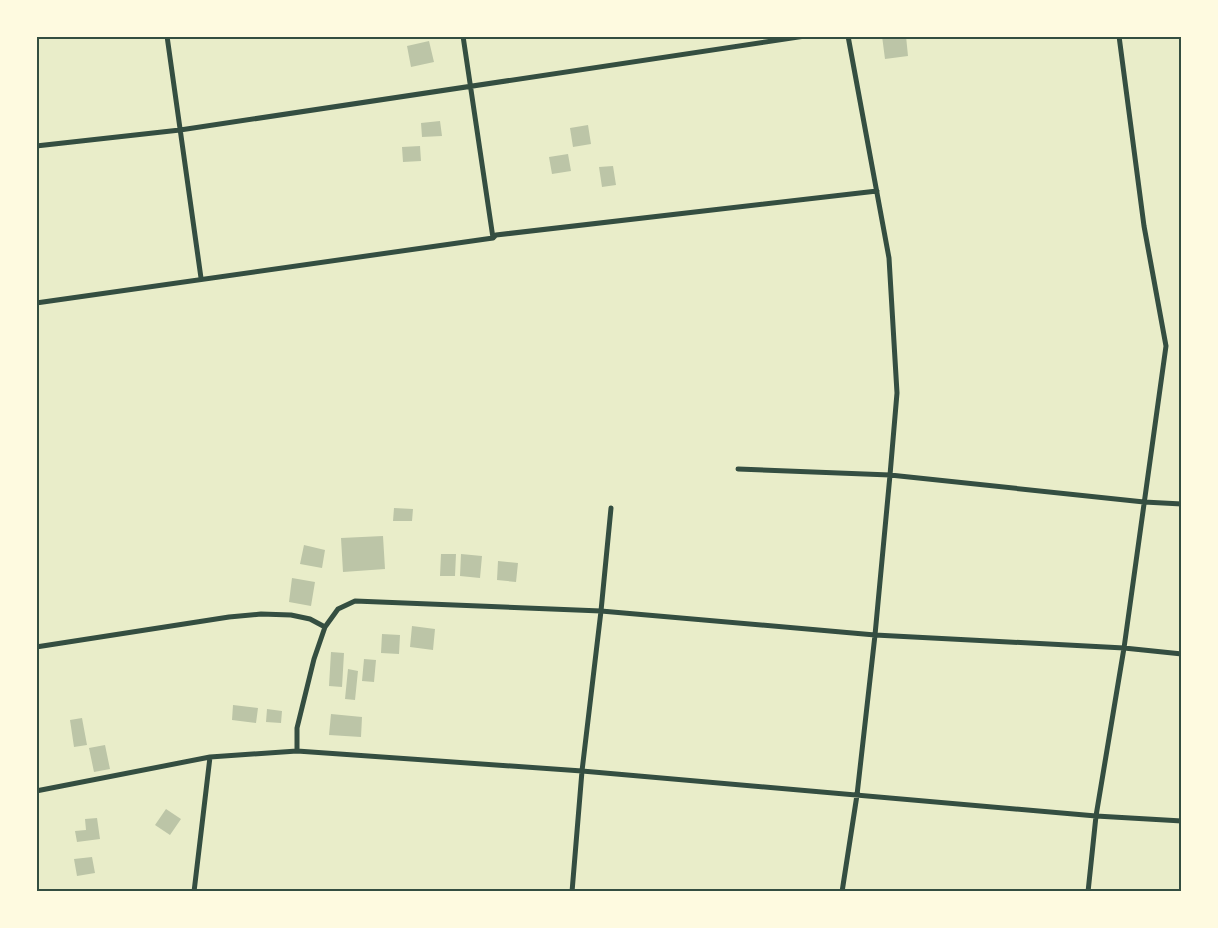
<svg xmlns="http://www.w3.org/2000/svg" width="1218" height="928" viewBox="0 0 1218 928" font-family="'PT Sans',sans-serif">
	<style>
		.building { fill: #bcc5a7 }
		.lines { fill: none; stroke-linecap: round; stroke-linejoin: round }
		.minor { stroke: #344e41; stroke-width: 5 }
		.neatline { fill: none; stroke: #344e41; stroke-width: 2 }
	</style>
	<rect width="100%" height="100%" fill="#e9edc9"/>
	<path class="building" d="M 882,36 L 906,36 L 908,56 L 885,59 Z
		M 429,41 L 434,62 L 411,67 L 407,46 Z
		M 440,121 L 442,136 L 422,137 L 421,123 Z
		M 588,125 L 591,144 L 573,147 L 570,128 Z
		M 420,146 L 421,161 L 403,162 L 402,147 Z
		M 568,154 L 571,171 L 552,174 L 549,157 Z
		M 613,166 L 616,185 L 602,187 L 599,167 Z
		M 394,508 L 413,509 L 412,521 L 393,521 Z
		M 383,536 L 385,569 L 343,572 L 341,538 Z
		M 304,545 L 325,550 L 322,568 L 300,564 Z
		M 441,554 L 456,554 L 455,576 L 440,576 Z
		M 461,554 L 482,556 L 480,578 L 460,576 Z
		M 498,561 L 518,563 L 516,582 L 497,580 Z
		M 292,578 L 315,582 L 311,606 L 289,602 Z
		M 412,626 L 435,629 L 433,650 L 410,647 Z
		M 382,634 L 400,635 L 399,654 L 381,653 Z
		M 331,652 L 344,653 L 342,687 L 329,686 Z
		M 364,659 L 376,660 L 374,682 L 362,681 Z
		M 348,669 L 358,671 L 355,700 L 345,699 Z
		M 233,705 L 258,708 L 256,723 L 232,720 Z
		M 267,709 L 282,711 L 281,723 L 266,722 Z
		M 331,714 L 362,717 L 361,737 L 329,735 Z
		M 82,718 L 87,745 L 74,747 L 70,720 Z
		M 105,745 L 110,769 L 94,772 L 89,748 Z
		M 166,809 L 181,819 L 170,835 L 155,825 Z
		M 97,818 L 100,839 L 77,842 L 75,831 L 86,830 L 85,819 Z
		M 92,857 L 95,873 L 77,876 L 74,859 Z"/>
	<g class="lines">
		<path class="minor" d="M 167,36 L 201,278
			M 463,36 L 493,238
			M 36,146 L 180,130 L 805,36
			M 36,303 L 493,238 L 496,235 L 877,191
			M 738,469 L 890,475 L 1144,502 L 1182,504
			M 36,647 L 229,617 L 261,614 L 291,615 L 310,619 L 325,627
			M 297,751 L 297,728 L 314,659 L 325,627 L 338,609 L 355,601 L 601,611 L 611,508
			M 36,791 L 210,757 L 297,751 L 582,771 L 1096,816 L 1182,821
			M 194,892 L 210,757
			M 572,892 L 582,771 L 601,611 L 875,635 L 1124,648 L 1182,654
			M 842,892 L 857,795 L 875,635 L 890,475 L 897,393 L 889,258 L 848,36
			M 1088,892 L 1096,816 L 1124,648 L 1166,346 L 1144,226 L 1119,36"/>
	</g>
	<rect width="1218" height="928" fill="none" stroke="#fefae0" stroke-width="75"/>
	<rect x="38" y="38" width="1142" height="852" class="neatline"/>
</svg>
